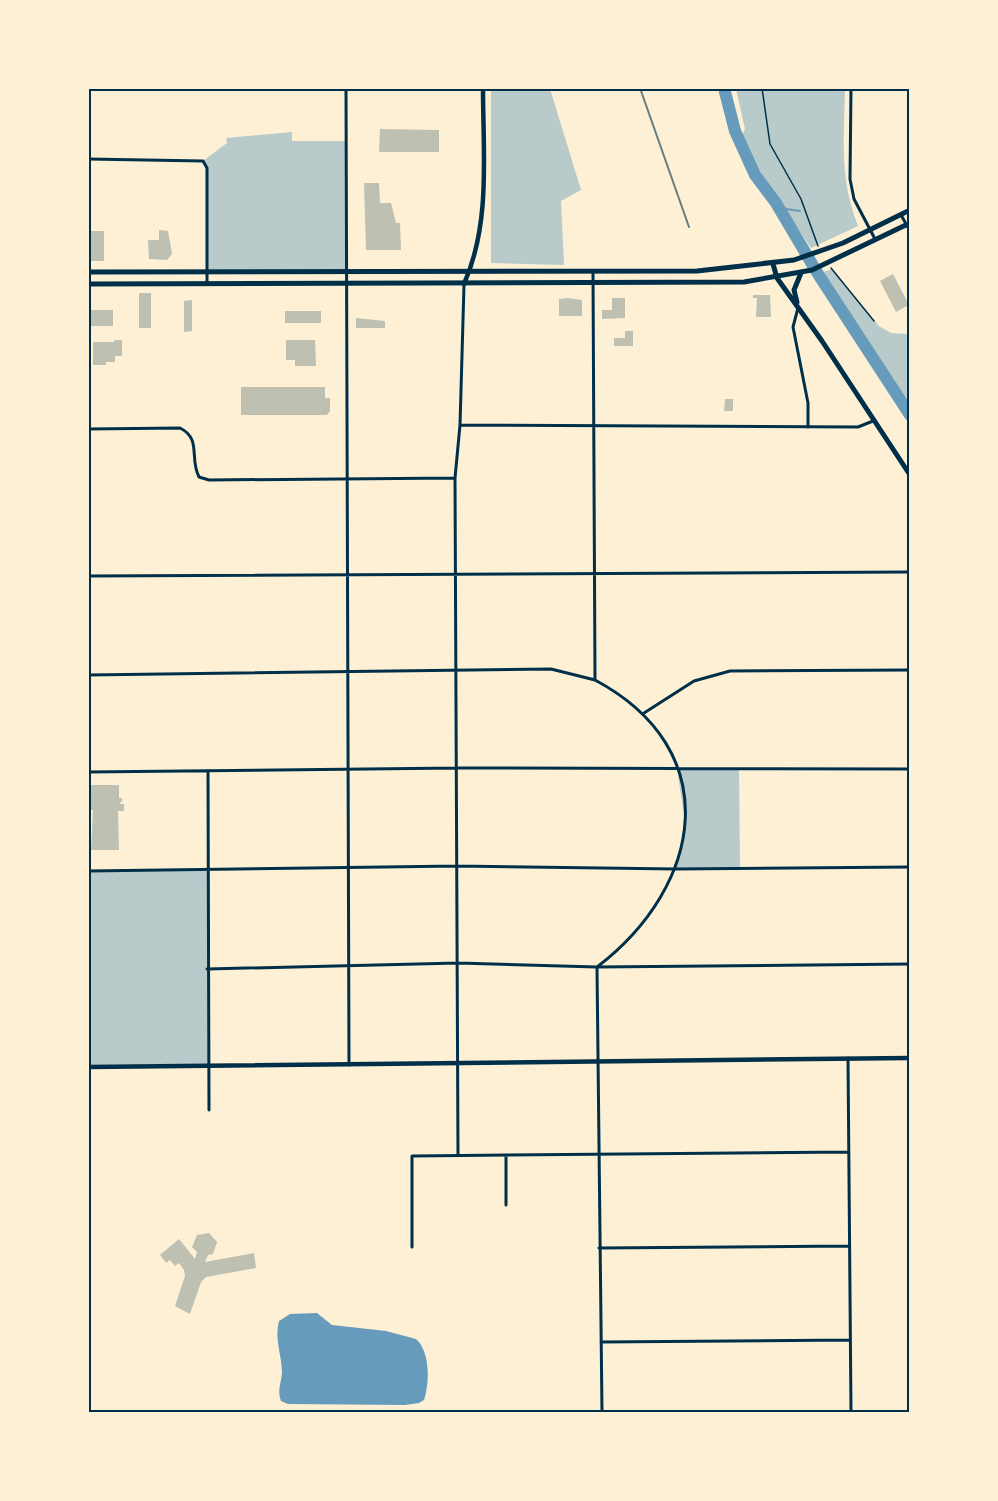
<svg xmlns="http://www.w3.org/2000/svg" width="998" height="1501" viewBox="0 0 998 1501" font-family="'Fira Sans',sans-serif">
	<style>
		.green { fill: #b9caca }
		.water { fill: #669bbc }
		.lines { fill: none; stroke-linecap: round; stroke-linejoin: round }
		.stream { stroke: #669bbc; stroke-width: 2 }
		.river { stroke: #669bbc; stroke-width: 12 }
		.building { fill: #bec0b2 }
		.path { stroke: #003049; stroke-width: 1.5 }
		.minor { stroke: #003049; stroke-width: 3 }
		.tertiary { stroke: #003049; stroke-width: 4.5 }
		.primary { stroke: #003049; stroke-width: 5 }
		.trunk { stroke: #003049; stroke-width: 5 }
		.rail { stroke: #657d81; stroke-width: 2 }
		.neatline { fill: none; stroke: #003049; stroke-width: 2 }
	</style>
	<rect width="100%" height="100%" fill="#fdf0d5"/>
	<path class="green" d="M 491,89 L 549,89 L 551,92 L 581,190 L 561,201 L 564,265 L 491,263 Z
		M 736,89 L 845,89 C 844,140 839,177 858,226 L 811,248 L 754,163 L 742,136 L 745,129 Z
		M 292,132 L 292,141 L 345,141 L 346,272 L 207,272 L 207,168 L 203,161 L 227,143 L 226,138 Z
		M 832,269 L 879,326 L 891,333 L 909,334 L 909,415 L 818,274 Z
		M 739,769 L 740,869 L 676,869 L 685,820 L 677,770 Z
		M 88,871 L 207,871 L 209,1067 L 89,1067 Z"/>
	<path class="water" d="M 317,1313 L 332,1325 L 386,1331 L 416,1339 C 430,1351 430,1383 424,1400 L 419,1403 L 405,1405 L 288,1404 L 281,1401 C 277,1390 281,1384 282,1373 C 282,1355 274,1339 279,1321 L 290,1314 Z"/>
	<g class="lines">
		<path class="stream" d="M 776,203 L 786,209 L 800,211"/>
		<path class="river" d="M 724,88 L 735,131 L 755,175 L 776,203 L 818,274 L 910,415"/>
	</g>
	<path class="building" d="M 380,129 L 439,130 L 439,152 L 379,152 Z
		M 364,183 L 379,183 L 380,203 L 391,203 L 396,223 L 400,223 L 401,250 L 366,250 Z
		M 159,230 L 168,231 L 172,254 L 167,260 L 149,259 L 148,240 L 159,240 Z
		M 88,231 L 104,231 L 104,261 L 88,261 Z
		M 893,274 L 909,305 L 896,312 L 880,281 Z
		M 139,293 L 151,293 L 151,328 L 139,328 Z
		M 753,295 L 770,295 L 771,317 L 756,317 L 757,298 L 753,298 Z
		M 568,298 L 582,300 L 582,316 L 559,316 L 559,299 Z
		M 612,298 L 625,298 L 625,318 L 602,319 L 602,310 L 612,310 Z
		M 192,300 L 192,331 L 184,332 L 184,301 Z
		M 88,310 L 113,310 L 113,326 L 88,326 Z
		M 285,311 L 321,311 L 321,323 L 285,323 Z
		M 356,318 L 385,321 L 385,328 L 356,328 Z
		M 625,331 L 633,331 L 633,346 L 614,346 L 614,338 L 625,338 Z
		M 114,340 L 122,340 L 122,356 L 115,356 L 115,362 L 106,362 L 106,365 L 93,365 L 93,342 L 114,342 Z
		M 286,340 L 315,340 L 316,366 L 295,366 L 295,360 L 286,360 Z
		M 241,387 L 325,387 L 325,398 L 330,398 L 330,411 L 327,415 L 241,415 Z
		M 725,399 L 733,399 L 733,411 L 724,411 Z
		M 88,785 L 119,785 L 119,798 L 122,798 L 122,801 L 119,804 L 124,804 L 124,811 L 118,811 L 119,850 L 91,850 L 93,810 L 88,810 Z
		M 209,1233 L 217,1242 L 213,1254 L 208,1255 L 205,1262 L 254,1253 L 256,1268 L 206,1277 L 201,1282 L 190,1314 L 175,1306 L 185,1276 L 184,1270 L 179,1263 L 175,1266 L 170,1260 L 166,1263 L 160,1255 L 179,1239 L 195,1259 L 197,1252 L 192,1247 L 197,1235 Z"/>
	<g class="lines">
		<path class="path" d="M 762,88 L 770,144 L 801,199 L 818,246
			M 831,268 L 874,321"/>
		<path class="minor" d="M 346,88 L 349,1065
			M 851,88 L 850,179 L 854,199 L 875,239
			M 88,159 L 203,161 L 207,168 L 207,283
			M 901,215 L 910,231
			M 593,271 L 595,680 C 726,750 704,885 597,967 L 602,1412
			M 798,308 L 793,327 L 808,403 L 808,427
			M 460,425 L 858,427 L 873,421
			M 88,429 L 180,428 C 202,439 189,458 199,477 L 209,480 L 455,478
			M 88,576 L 910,572
			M 88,675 L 551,669 L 595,680
			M 644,713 L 694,681 L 730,671 L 910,670
			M 208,771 L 209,1110
			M 88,772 L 456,768 L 910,769
			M 88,871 L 457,866 L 676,869 L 910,867
			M 207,969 L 458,963 L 597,967 L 910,964
			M 848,1058 L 851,1412
			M 506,1155 L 506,1205
			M 458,1156 L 455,478 L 460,425 L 464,285
			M 412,1247 L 412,1156 L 849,1152
			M 599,1248 L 849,1246
			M 601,1342 L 850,1340"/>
		<path class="tertiary" d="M 464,284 C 491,223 483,154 483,88
			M 88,1067 L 910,1058"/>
		<path class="primary" d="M 773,264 L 777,278 L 822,341 L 910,475
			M 797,302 L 794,290 L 801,273"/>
		<path class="trunk" d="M 88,272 L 697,271 L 794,260 L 843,243 L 910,210
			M 88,284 L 744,282 L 812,270 L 910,223"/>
		<path class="rail" d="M 640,88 L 689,227"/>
	</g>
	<rect width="998" height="1501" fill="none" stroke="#fdf0d5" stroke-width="180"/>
	<rect x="90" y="90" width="818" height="1321" class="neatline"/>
</svg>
